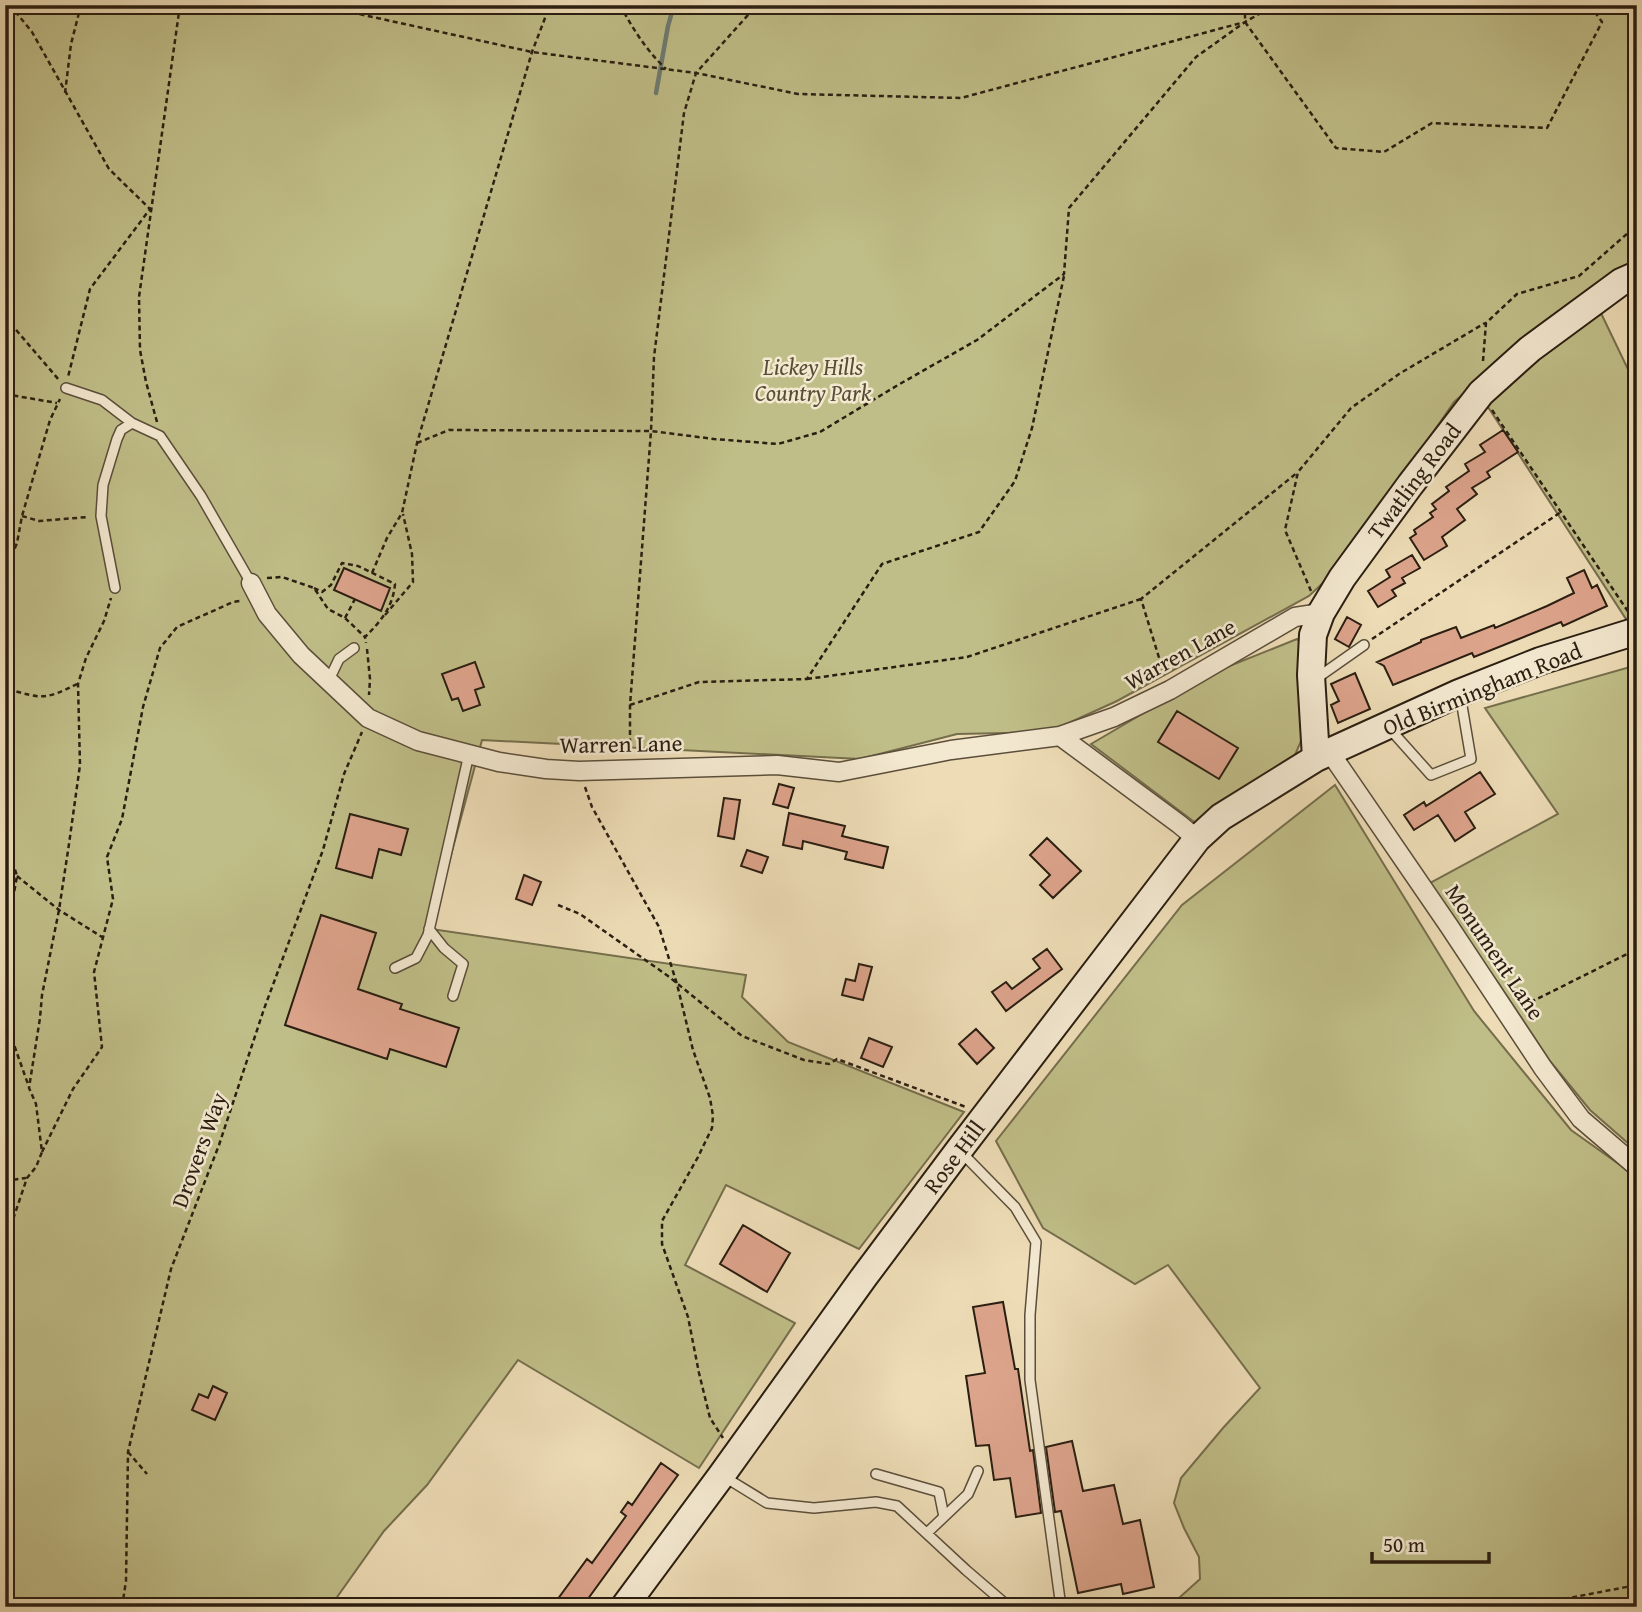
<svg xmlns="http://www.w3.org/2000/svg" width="1642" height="1612" viewBox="0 0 1642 1612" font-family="'Gentium Book Plus',serif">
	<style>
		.green { fill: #c0be88; stroke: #756e4c; stroke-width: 2 }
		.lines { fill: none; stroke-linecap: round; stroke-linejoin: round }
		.stream { stroke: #6d7c73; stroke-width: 4.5 }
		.building { fill: #dda48c; stroke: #2a1e11; stroke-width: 2 }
		.lane-casing { stroke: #5b4e3a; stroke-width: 12 }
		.street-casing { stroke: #5b4e3a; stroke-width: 21 }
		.secondary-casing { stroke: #2a1e11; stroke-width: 30 }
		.path { stroke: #2a1e11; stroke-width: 2.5; stroke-dasharray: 5 3.5; stroke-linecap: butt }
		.lane { stroke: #f3e8d0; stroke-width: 9 }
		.street { stroke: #f3e8d0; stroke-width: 18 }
		.secondary { stroke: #f3e8d0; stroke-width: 26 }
		.labels { text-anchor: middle; stroke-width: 5; stroke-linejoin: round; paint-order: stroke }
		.park-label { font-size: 23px; font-style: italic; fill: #574e35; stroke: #f3e8d0 }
		.street-label { font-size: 23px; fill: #2a1e11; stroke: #f3e8d0 }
	</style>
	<rect width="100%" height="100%" fill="#eddcb6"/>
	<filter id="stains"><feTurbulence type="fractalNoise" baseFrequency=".00286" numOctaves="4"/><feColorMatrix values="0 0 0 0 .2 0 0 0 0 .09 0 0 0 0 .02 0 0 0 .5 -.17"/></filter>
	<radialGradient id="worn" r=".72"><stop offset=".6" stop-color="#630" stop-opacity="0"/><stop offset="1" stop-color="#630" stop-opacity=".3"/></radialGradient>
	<path class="green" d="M 5,5 L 1637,5 L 1637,265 L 1527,340 L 1454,402 L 1404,475 L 1325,581 L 1309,596 L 1117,701 L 1049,732 L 957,734 L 860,759 L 482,740 L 431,929 L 746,975 L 742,997 L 788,1042 L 964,1112 L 859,1249 L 726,1185 L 685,1265 L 795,1323 L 699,1468 L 518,1360 L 427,1485 L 384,1531 L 330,1607 L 5,1607 Z
		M 1599,309 L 1637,388 L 1637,616 L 1626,619 L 1486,404 L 1533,358 Z
		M 1297,639 L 1304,646 L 1304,734 L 1295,755 L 1201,827 L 1091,744 L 1212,673 Z
		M 1637,665 L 1637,1151 L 1590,1110 L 1550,1061 L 1499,984 L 1428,884 L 1558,814 L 1485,708 Z
		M 1335,785 L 1474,1011 L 1571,1130 L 1637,1177 L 1637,1427 L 1632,1432 L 1637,1452 L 1637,1607 L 1169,1607 L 1200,1579 L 1199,1557 L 1184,1528 L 1174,1503 L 1181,1478 L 1223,1428 L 1260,1388 L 1168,1265 L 1135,1284 L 1043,1228 L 996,1141 L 1182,905 Z"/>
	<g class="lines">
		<path class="stream" d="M 656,93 L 668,26 L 674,5"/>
	</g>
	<path class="building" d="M 1503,430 L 1518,452 L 1487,472 L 1490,477 L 1472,488 L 1477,494 L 1457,509 L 1465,520 L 1442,537 L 1447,546 L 1424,560 L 1410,538 L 1416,534 L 1414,530 L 1433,517 L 1430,513 L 1436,509 L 1432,504 L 1449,491 L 1446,487 L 1469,471 L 1465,464 L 1485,452 L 1480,445 Z
		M 1412,555 L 1420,568 L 1402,578 L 1405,583 L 1392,590 L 1396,596 L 1378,607 L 1368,591 L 1390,577 L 1386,570 Z
		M 344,568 L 390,588 L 381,611 L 334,590 Z
		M 1584,570 L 1592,588 L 1597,585 L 1607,606 L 1563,626 L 1561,622 L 1474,657 L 1472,653 L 1393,685 L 1384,666 L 1377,662 L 1421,642 L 1421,640 L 1456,627 L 1461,638 L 1494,625 L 1495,628 L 1547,606 L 1574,593 L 1567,578 Z
		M 1347,617 L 1361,625 L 1349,647 L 1335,639 Z
		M 475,662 L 484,687 L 475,690 L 480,705 L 463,711 L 458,698 L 452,700 L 442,674 Z
		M 1355,673 L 1370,709 L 1338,723 L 1331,705 L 1339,701 L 1331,684 Z
		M 1177,711 L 1238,748 L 1219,779 L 1158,742 Z
		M 1480,772 L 1495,794 L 1465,812 L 1475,828 L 1455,841 L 1438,815 L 1414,830 L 1404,815 L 1424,802 L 1426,806 Z
		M 779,784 L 794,788 L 788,808 L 773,804 Z
		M 724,798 L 740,800 L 734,839 L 718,836 Z
		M 789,813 L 845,826 L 842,836 L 888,847 L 883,868 L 845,859 L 847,852 L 803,841 L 802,849 L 783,845 Z
		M 350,814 L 408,829 L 401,855 L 379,849 L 372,878 L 336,868 Z
		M 1047,838 L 1081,871 L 1053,898 L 1040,885 L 1050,875 L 1030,855 Z
		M 747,850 L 768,857 L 762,873 L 741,866 Z
		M 524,875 L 541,882 L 532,905 L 516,899 Z
		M 321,915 L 376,933 L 358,989 L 402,1004 L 400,1009 L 459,1028 L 446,1067 L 390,1049 L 387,1059 L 285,1025 Z
		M 1047,949 L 1062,969 L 1006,1011 L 992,992 L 1006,982 L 1012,989 L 1040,968 L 1033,959 Z
		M 859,964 L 872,967 L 863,1000 L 842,995 L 846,979 L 855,981 Z
		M 976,1029 L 994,1048 L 977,1064 L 959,1044 Z
		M 869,1038 L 892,1047 L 883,1067 L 861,1058 Z
		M 743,1225 L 790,1253 L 767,1292 L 720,1264 Z
		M 1003,1302 L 1015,1369 L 1018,1369 L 1030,1451 L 1033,1450 L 1041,1513 L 1016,1517 L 1010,1478 L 994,1480 L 989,1445 L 976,1446 L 966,1376 L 985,1373 L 973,1307 Z
		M 213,1386 L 227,1393 L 215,1420 L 192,1410 L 199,1394 L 208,1398 Z
		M 1072,1441 L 1083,1491 L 1114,1485 L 1123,1524 L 1140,1520 L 1154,1587 L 1123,1594 L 1121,1584 L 1078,1593 L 1061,1511 L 1055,1512 L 1046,1447 Z
		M 661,1463 L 678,1475 L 582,1607 L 552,1607 L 587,1559 L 592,1563 L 626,1516 L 621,1512 L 628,1502 L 632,1505 Z"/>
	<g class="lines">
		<g class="lane-casing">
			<path id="lane" d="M 66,388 L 102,400 L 132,423 L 160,436 L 201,496 L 251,583
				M 115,588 L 101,516 L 103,485 L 117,439 L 121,430 L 132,423
				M 1317,678 L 1364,645
				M 328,682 L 339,659 L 354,648
				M 1389,728 L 1431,775 L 1471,759 L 1460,694
				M 429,929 L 444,948 L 463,964 L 453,996
				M 395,968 L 416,958 L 428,935 L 469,754
				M 961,1152 L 1015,1207 L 1036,1242 L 1030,1315 L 1030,1380 L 1061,1607
				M 876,1474 L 939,1492 L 944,1517
				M 723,1476 L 767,1503 L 814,1508 L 876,1502 L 897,1506 L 966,1570 L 1009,1607
				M 927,1533 L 968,1494 L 978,1471"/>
		</g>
		<g class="street-casing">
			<path id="street" d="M 251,583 L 267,614 L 301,655 L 368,718 L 418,741 L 499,762 L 546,769 L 579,771 L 777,765 L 839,772 L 951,750 L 1060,736 L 1179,824 L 1197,839
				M 1060,736 L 1114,717 L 1170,690 L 1295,617 L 1321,613
				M 1329,751 L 1449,926 L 1543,1068 L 1581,1119 L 1637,1167"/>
		</g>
		<g class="secondary-casing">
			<path id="secondary" d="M 1316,758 L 1311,675 L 1313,635 L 1321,613 L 1342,578 L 1410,485 L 1481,393 L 1530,349 L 1621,282 L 1637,275
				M 624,1607 L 721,1476 L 864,1277 L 959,1150 L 1197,839 L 1221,817 L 1316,758 L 1459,693 L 1540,661 L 1637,631"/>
		</g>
		<path class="path" d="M 10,5 L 32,32 L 109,169 L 150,209 L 90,289 L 68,377
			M 214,5 L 257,5
			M 318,5 L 532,52 L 696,73 L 798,94 L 961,98 L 1241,23
			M 620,5 C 633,29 646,50 666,69
			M 1245,5 L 1245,22 L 1336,148 L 1384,152 L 1432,123 L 1547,128 L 1602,22 L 1590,5
			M 65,93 L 71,44 L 81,5
			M 5,317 L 59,380
			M 1483,361 L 1486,323 L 1517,294 L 1579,276 L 1637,225
			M 5,394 L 57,403
			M 1492,410 L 1629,613
			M 157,422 L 146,382 L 140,350 L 139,297 L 180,5
			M 417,443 L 449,430 L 651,431 L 714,439 L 778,444 L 820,432 L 898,385 L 977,340 L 1064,274 L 1069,208 L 1196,57 L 1245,22 L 1275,5
			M 22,516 L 39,521 L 88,517
			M 5,572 L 17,543 L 22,516 L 50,420 L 60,399
			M 372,573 L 387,538 L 402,513 L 417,443 L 532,52 L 550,5
			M 267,578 L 282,577 L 314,588 L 328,609 L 345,618 L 365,637 L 364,638
			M 314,588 L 322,592 L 331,585 L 342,563 L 358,566 L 395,584 C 393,607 381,621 365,637 L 366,643
			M 1311,591 L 1285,530 L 1298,472 L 1351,408 L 1399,374 L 1485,323
			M 385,615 L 413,582 L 412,554 L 403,514
			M 345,618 L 355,599
			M 5,630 L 8,689 L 5,702
			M 1372,639 L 1561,512
			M 367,649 L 370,679 L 369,695
			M 1164,674 L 1141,599 L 1298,472
			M 807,679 L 967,657 L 1141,599
			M 8,689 C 42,699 45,700 77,684
			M 630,705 L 699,682 L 807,679 L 882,564 L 979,532 L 1015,481 L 1032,428 L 1064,276
			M 630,752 L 630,705 L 651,431 L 654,357 L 684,113 L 696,73 L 757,5
			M 585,787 L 592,807 L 659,927 L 677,984 L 693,1050 L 710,1098 L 713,1116 L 712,1128 L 698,1157 L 662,1221 L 662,1244 L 688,1317 L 699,1373 L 710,1418 L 723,1438
			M 5,837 L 17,876 L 9,921 L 6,976 L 13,1042 L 29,1087
			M 17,876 L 59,910 L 102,937
			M 558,905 L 580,914 L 668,976 L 742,1036 L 804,1060 L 829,1064 L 837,1059 L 966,1107
			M 1523,1006 L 1637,949
			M 42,1152 L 73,1089 L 102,1047 L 94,972 L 113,899 L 107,857 L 122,819 L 143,707 L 160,648 L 177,627 L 233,602 L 240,601
			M 5,1181 L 26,1178
			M 5,1243 L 27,1178 L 36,1167 L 42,1152 L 36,1104 L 29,1088 L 40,1018 L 42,995 L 59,910 L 69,844 L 80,765 L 78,684 L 86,658 L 104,621 L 111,598
			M 128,1452 L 147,1474
			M 122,1607 L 126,1581 L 128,1452 L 171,1269 L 219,1145 L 264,1009 L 323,850 L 344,774 L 362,732
			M 1522,1607 L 1637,1585"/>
		<use href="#lane" class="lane"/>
		<use href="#street" class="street"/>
		<use href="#secondary" class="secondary"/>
	</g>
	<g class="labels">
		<g class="park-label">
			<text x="813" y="375">Lickey Hills<tspan x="813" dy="26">Country Park</tspan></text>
		</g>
		<g class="street-label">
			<text transform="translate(1414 481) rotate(-53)" y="8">Twatling Road</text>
			<text transform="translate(1180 654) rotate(-29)" y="8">Warren Lane</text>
			<text transform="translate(1482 689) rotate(-22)" y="8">Old Birmingham Road</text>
			<text transform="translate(621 744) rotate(-1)" y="8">Warren Lane</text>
			<text transform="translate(1495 952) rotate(56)" y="8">Monument Lane</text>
			<text transform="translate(199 1150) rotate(-70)" y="8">Drovers Way</text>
			<text transform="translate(954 1157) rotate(-53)" y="8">Rose Hill</text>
		</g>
	</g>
	<rect width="1642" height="1612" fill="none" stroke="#eddcb6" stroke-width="28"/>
	<rect x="7" y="7" width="1628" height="1598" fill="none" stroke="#2a1e11" stroke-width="3.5"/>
	<rect x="14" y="14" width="1614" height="1584" fill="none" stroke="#2a1e11" stroke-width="2"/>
	<path d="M1372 1552v10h117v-10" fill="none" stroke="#2a1e11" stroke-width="3.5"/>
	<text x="1383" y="1552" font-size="21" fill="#2a1e11" stroke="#f3e8d0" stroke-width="5" paint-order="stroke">50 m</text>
	<rect width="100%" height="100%" filter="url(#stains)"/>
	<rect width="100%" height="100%" fill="url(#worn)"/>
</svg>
